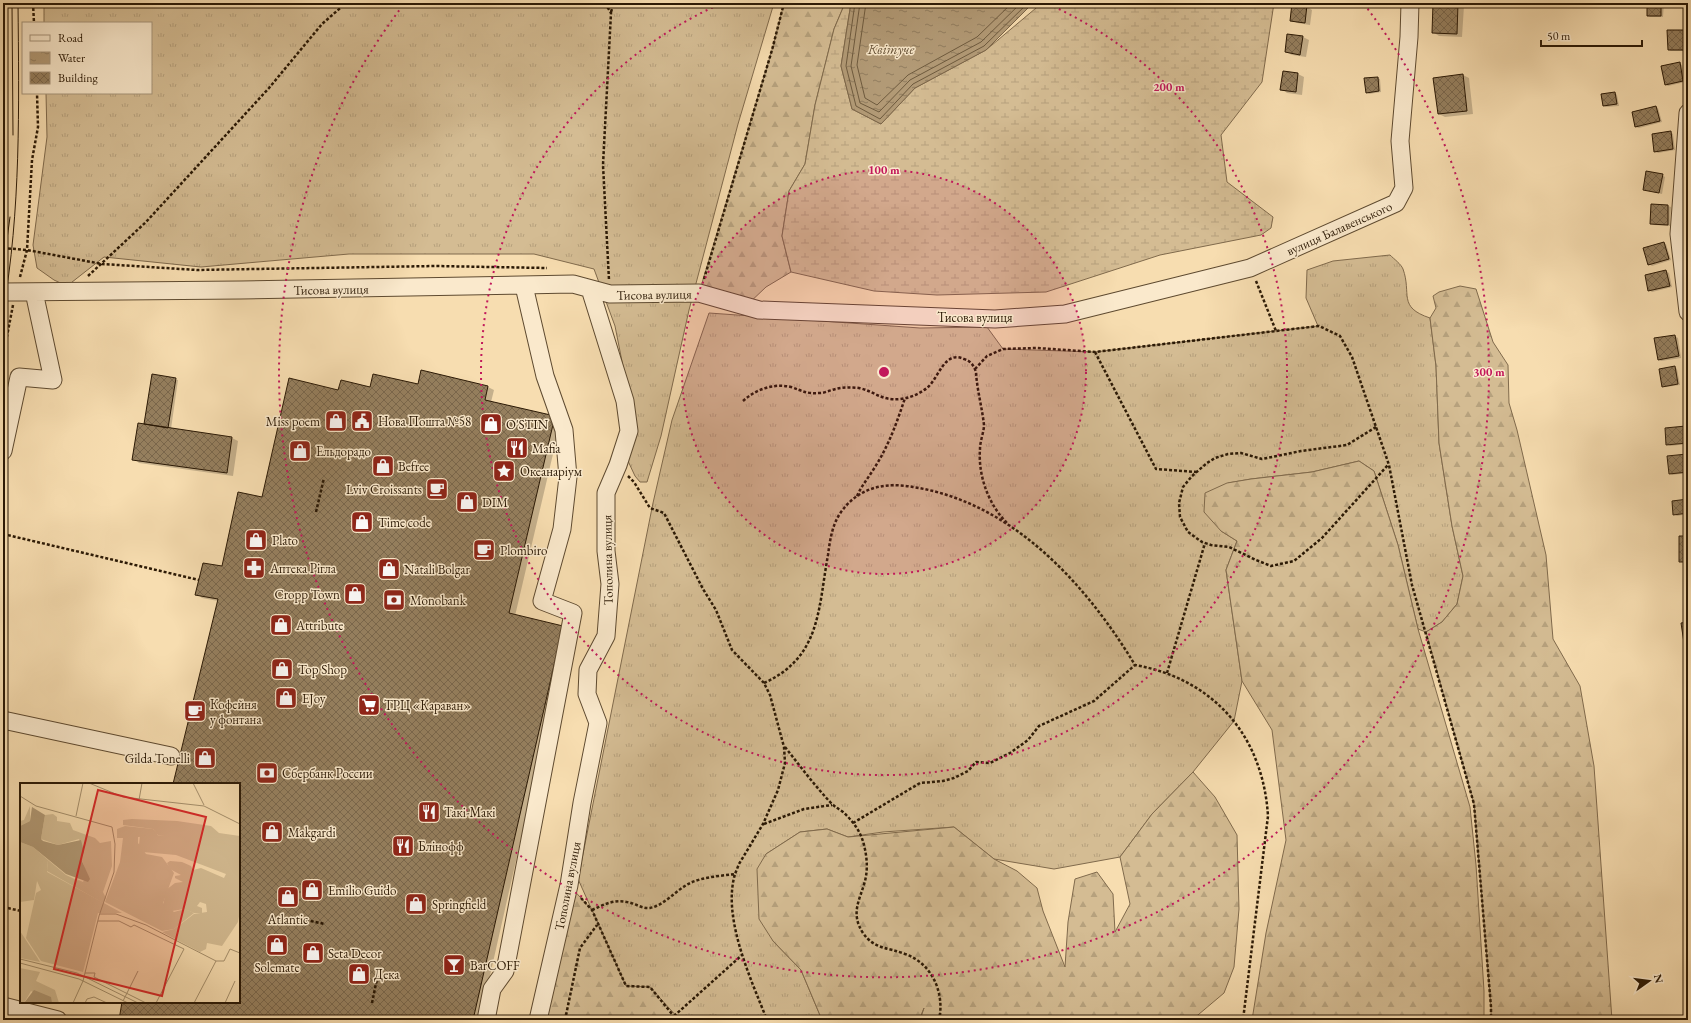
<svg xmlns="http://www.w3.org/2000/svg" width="1691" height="1023" viewBox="0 0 1691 1023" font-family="'EB Garamond',serif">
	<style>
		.grass { fill: url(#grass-tufts); stroke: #806a4c }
		.forest { fill: url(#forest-firs); stroke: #806a4c }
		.wetland { fill: url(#wetland-marsh); stroke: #806a4c }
		.water { fill: url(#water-ripples); stroke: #7c6649 }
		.shadow { fill: #0003 }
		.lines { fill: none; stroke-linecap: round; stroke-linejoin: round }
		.shore { stroke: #6e5a3e; stroke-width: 1 }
		.building { fill: url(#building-cross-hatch); stroke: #2b1905 }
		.minor-casing { stroke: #5e4a30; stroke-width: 19 }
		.path { stroke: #2b1905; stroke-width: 2.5; stroke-dasharray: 3 2; stroke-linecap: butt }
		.minor { stroke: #fae9cc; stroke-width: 17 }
		.tram { stroke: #2b1905; stroke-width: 1 }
		.ring { fill: none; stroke: #c2185b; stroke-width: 2; stroke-dasharray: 2 4 }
		.labels { text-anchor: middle; stroke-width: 3; stroke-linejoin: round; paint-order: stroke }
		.street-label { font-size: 13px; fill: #2b1905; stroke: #fae9cc }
		.poi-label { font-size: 13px; fill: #2b1905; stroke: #fae9cc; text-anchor: start }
		.water-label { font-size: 14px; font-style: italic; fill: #614d32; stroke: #fae9cc }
		.inset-road { fill: none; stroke: #a58f6c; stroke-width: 1 }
		.view { fill: #d62828; fill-opacity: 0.15; stroke: #d62828; stroke-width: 2 }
		.inset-edge { fill: none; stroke: #2b1905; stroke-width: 2 }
		.centre { fill: #c2185b; stroke: #fae9cc; stroke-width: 2 }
		.ring-label { font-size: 12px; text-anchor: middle; font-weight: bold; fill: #c2185b; stroke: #fae9cc; stroke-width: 3; stroke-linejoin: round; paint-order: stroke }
	</style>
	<defs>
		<pattern id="grass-tufts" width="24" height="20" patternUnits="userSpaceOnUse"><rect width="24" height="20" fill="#d4bc93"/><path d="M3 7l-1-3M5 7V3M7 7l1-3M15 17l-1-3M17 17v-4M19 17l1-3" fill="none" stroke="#b6a17d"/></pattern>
		<pattern id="forest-firs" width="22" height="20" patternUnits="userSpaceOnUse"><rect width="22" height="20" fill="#d4bc93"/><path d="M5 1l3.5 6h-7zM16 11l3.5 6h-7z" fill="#b6a17d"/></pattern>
		<pattern id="wetland-marsh" width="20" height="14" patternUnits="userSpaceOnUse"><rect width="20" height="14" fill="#d4bc93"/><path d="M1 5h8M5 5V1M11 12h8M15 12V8" fill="none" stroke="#b6a17d"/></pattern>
		<pattern id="water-ripples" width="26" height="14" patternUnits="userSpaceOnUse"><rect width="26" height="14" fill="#b29a76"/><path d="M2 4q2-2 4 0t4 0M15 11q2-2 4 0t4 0" fill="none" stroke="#917d5f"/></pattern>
		<pattern id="building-cross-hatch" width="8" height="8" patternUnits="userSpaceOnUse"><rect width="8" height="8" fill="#957f5e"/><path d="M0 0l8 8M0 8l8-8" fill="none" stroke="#7a674c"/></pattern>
	</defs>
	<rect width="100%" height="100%" fill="#f7ddb0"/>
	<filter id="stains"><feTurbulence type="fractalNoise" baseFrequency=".005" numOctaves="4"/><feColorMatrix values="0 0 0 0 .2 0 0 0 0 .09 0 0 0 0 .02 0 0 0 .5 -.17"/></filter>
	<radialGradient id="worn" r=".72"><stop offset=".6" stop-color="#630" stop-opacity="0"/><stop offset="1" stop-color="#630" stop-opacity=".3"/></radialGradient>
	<path class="grass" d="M 44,3 L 774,3 L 738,124 L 689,310 L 661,436 L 647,482 L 640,482 L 635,476 L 628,461 L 634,422 L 615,326 L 594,269 L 534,254 L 349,254 L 201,267 L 104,257 L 67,286 L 54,280 L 37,268 L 33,245 L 47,137 L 46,93 L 151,93 L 151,23 L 44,23 Z
		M 1390,255 C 1394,259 1401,264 1403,269 C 1412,294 1397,307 1430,318 L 1436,366 L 1439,443 L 1452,526 L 1463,576 L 1457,604 L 1442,622 L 1426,632 L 1418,629 L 1398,545 L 1374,471 L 1359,461 L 1312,472 L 1251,479 L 1228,483 L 1221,531 L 1237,541 L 1226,570 L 1242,681 L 1234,721 L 1193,772 L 1152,814 L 1120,857 L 1054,869 L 994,859 L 954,827 L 883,832 L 848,837 L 827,829 L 800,832 L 766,854 L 773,941 L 801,970 L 822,1020 L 677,1020 L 626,986 L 578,879 L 653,503 L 672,420 L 709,313 L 920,328 L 987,327 L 1003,349 L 1095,352 L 1318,326 L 1306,298 L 1307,270 L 1333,261 Z"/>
	<path class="forest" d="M 784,3 L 845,3 L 834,29 L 815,105 L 805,164 L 789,191 L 782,236 L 791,272 L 766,287 L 746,306 L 699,293 L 772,50 Z
		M 1460,286 L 1476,289 L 1493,342 L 1508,365 L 1509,403 L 1517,430 L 1546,555 L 1553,639 L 1580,686 L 1594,766 L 1612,1020 L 1491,1020 L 1491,1007 L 1474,804 L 1426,632 L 1442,622 L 1457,604 L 1463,576 L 1452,526 L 1439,443 L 1436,366 L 1430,318 L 1436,308 L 1433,296 L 1439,292 Z
		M 1359,461 L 1374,471 L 1398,545 L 1418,629 L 1470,807 L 1476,865 L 1484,991 L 1484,1020 L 1252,1020 L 1266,933 L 1286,840 L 1272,730 L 1242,681 L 1226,570 L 1237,541 L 1221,531 L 1204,512 L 1205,493 L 1227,483 L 1251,479 L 1312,472 Z
		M 1193,772 L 1215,797 L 1237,835 L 1239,909 L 1234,967 L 1224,993 L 1192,1020 L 920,1020 L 924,1008 L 919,1020 L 822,1020 L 801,970 L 773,941 L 759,919 L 757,869 L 766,854 L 800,832 L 827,829 L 848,837 L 954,827 L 994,859 L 1017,871 L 1037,888 L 1043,911 L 1065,967 L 1068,922 L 1075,879 L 1097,872 L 1113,894 L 1115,932 L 1130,904 L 1120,857 L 1152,814 Z
		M 569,885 L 592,910 L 626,986 L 650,987 L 680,1020 L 538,1020 Z"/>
	<path class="wetland" d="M 845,3 L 851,3 L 841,66 L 852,109 L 881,124 L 915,88 L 986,50 L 1042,3 L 1084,3 L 1108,7 L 1120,3 L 1274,3 L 1262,82 L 1221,135 L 1227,182 L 1273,217 L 1271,228 L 1261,235 L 1160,255 L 1046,292 L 937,295 L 874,291 L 791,272 L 782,236 L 789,191 L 805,164 L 815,105 L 834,29 Z"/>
	<path class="water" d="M 851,3 L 1033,3 L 986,50 L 915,88 L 881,124 L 852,109 L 841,66 Z
		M 1084,3 L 1120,3 L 1108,7 Z"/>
	<path class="shadow" d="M 1434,3 L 1458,3 L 1464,6 L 1462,37 L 1439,36 L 1433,32 Z
		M 1648,3 L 1664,3 L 1663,17 L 1650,17 L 1648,15 Z
		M 1306,6 L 1312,10 L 1310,25 L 1297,23 L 1291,20 Z
		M 1684,31 L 1687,32 L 1687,51 L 1671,51 L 1669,50 Z
		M 1303,37 L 1309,40 L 1306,57 L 1292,55 L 1286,52 Z
		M 1679,63 L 1682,65 L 1685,82 L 1668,86 L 1665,84 Z
		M 1298,74 L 1304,77 L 1302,95 L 1287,93 L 1282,89 Z
		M 1463,75 L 1469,78 L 1473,114 L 1445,117 L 1439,114 Z
		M 1377,78 L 1380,79 L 1381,92 L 1369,94 L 1367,92 Z
		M 1615,93 L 1617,95 L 1619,106 L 1606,107 L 1604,106 Z
		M 1656,107 L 1658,108 L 1662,122 L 1639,128 L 1636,127 Z
		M 1670,132 L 1673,134 L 1675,150 L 1658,153 L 1655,151 Z
		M 1662,175 L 1665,177 L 1662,194 L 1644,190 Z
		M 1652,205 L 1668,206 L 1671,207 L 1670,226 L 1654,225 L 1651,223 Z
		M 1664,243 L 1666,244 L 1671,260 L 1652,266 L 1649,264 Z
		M 1666,271 L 1669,273 L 1672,287 L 1652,292 L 1649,290 Z
		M 1675,336 L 1678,338 L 1681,358 L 1661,361 L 1658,359 L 1655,339 Z
		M 1675,367 L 1677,369 L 1680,385 L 1666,387 L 1663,386 Z
		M 152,375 L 178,380 L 171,429 L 232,438 L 238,441 L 233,476 L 139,463 L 134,459 L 144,425 Z
		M 418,385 L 488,387 L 494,390 L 491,402 L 561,420 L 515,616 L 568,630 L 480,1020 L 120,1020 L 123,1002 L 239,1002 L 239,784 L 174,784 L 218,601 L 202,598 L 197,594 L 223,567 L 263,499 L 339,391 Z
		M 1686,427 L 1688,428 L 1688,444 L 1670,446 L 1667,444 Z
		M 1686,455 L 1688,456 L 1688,473 L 1672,475 L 1670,473 Z
		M 1688,500 L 1688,514 L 1677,516 L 1674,514 Z"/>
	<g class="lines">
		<path class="shore" d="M 855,3 L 846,66 L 856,106 L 880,119 L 913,84 L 984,46 L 1028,3
			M 860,3 L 851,66 L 860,103 L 879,112 L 910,80 L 981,42 L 1021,3
			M 866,3 L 857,65 L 865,98 L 877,105 L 908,75 L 977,37 L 1012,3"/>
	</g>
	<path class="building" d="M 1292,3 L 1307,5 L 1305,23 L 1290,21 Z
		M 1433,3 L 1458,3 L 1457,34 L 1432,33 Z
		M 1647,3 L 1661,3 L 1661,16 L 1647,16 Z
		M 1667,30 L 1684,30 L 1685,50 L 1668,50 Z
		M 1287,34 L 1303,36 L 1300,55 L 1285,52 Z
		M 1680,62 L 1683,81 L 1665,85 L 1661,66 Z
		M 1283,71 L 1298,73 L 1296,92 L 1280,90 Z
		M 1463,74 L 1467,111 L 1438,114 L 1433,78 Z
		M 1378,77 L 1379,91 L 1366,93 L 1364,78 Z
		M 1615,92 L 1617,104 L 1603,106 L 1601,94 Z
		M 1656,106 L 1660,121 L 1635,127 L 1632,112 Z
		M 1671,131 L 1673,149 L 1654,152 L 1652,134 Z
		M 1646,171 L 1663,174 L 1659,193 L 1643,190 Z
		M 1651,204 L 1668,205 L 1668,225 L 1650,224 Z
		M 1664,242 L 1669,259 L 1648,265 L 1643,248 Z
		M 1666,270 L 1670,286 L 1648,291 L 1645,275 Z
		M 1675,335 L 1679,356 L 1658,360 L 1654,338 Z
		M 1675,366 L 1678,384 L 1662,387 L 1659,369 Z
		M 421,370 L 488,386 L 485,400 L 555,416 L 509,613 L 563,626 L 473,1020 L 119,1020 L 122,1002 L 239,1002 L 239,784 L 173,784 L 218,599 L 195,595 L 203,563 L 222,566 L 238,492 L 262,497 L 289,378 L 338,390 L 341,380 L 370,387 L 373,374 L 418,384 Z
		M 152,374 L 176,378 L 168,428 L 144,424 Z
		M 138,423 L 232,437 L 227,473 L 132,460 Z
		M 1686,426 L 1687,443 L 1666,445 L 1665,428 Z
		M 1687,454 L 1688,472 L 1669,474 L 1667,456 Z
		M 1688,499 L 1688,513 L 1673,515 L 1672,501 Z
		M 1679,536 L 1688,536 L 1688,562 L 1679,562 Z
		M 1688,622 L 1688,642 L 1684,643 L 1681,623 Z"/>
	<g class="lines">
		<g class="minor-casing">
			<path id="minor" d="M 1688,113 L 1679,234 L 1688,312
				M 3,292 L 241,290 L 573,284 L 610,294 L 699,293 L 759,310 L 995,319 L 1065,314 L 1250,268 L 1396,203 L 1404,188 L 1400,141 L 1409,37 L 1410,3
				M 3,451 L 19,377 L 53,380 L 34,292
				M 3,720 L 171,756
				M 3,1006 L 58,1020
				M 486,1020 L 492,989 L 505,971 L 573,613 L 542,601 L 562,529 L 568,477 L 564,430 L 545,376 L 524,286
				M 538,1020 L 569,885 L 582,803 L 598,723 L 587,694 L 588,670 L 606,636 L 610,584 L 606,551 L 606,493 L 618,465 L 629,431 L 625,401 L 590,289"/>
		</g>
		<path class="path" d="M 33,3 L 34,23
			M 605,3 L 611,13 L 603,165 L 609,280
			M 611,12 L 614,3
			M 3,248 L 27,250 L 102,264 L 197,270 L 435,266 L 547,268
			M 88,276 L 146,222 L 269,88 L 322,24 L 346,3
			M 20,277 L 27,250 L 32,160 L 38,127 L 37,93
			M 704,279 L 772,50 L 784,3
			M 1256,281 L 1276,331
			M 1095,352 L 1156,469 L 1197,472
			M 3,357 L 13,305
			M 975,369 L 987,356 L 1003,349 L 1037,348 L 1095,352 L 1319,326 L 1340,336 L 1352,357 L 1376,427 L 1389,465 L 1412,585 L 1474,804 L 1491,1007 L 1491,1020
			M 743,401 C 756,389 774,383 791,387 C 803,391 806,394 820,393 C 824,393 828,391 832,390 C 841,387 850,387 859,388 C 874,391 881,401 900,399 C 910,398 919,394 927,388 C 939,378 944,350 964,359 C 971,361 974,366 976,372 C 977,390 982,407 984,425 C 984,432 980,441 980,449 C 978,475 988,504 1007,523
			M 1376,427 L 1347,445 L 1301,451 L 1262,459 L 1241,453 L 1228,454 L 1215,458 L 1207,463 L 1192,476 L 1183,487 L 1179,503 L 1180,517 L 1188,532 L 1202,542 L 1211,545 L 1229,547 L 1256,560 L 1271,566 L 1294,561 L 1322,538 L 1388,465
			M 628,476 L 634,482 L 650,508 L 664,513 L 703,589 L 716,610 L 732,650 L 764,683 L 770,695 L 784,747 L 785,763 L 778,790 L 763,824 L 739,864 L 735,874
			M 857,496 C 862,485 869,477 875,467 C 889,445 897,422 905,398
			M 316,512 L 324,478
			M 3,534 L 199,580
			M 1167,673 L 1205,543
			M 764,683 C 821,657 818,609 828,555 C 830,540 832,525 841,512 C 859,487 885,482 913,487 C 1012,502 1086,584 1135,665 C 1214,679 1263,736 1268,816 L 1243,1020
			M 785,747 C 800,766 815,786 831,803 C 835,807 839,809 843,812 C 853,821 861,832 864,845 C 867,857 868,869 865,881 C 860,900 850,913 863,933 C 875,950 888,947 905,954 C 932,963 945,993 939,1020
			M 853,823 L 920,783 L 943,781 L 954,778 L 968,771 L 976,762 L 990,763 L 1010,753 L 1028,740 L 1039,726 L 1094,701 L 1135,665
			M 764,824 L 804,809 L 832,805
			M 581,898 L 592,910 L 626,986 L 650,987 L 677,1020
			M 3,907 L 21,911
			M 592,910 C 603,905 614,899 627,902 C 635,903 642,909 650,908 C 665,905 676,890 690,883 C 703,877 720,876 735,874 C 722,918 751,979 767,1020
			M 296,918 L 325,924
			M 372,1003 L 379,969
			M 674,1016 L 742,955
			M 565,1020 L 580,948 L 597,925"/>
		<use href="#minor" class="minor"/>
		<path class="tram" d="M 12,3 L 13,135
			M 3,269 L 10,217
			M 3,312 C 21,210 19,107 18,3"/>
	</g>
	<circle cx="884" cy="372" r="202" fill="#c2185b" fill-opacity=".12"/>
	<g class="ring">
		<circle cx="884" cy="372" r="202"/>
		<path d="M1048 4A403 403 0 1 1 720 4"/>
		<path d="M1364 4A605 605 0 1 1 404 4"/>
	</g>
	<defs>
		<g id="shop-square" transform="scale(1.15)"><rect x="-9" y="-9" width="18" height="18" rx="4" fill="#8f2418" stroke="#fae9cc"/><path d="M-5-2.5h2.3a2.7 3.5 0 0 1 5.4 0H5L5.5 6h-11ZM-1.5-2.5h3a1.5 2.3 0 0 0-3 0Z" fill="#fff"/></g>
		<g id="civic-square" transform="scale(1.15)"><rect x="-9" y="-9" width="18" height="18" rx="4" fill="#8f2418" stroke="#fae9cc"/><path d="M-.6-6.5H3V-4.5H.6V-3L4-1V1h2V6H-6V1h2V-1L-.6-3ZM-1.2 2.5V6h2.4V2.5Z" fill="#fff"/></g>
		<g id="restaurant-square" transform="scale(1.15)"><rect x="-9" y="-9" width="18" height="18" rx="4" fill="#8f2418" stroke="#fae9cc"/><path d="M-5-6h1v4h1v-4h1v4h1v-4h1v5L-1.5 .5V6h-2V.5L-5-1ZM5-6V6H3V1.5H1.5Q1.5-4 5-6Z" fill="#fff"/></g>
		<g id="sight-square" transform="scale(1.15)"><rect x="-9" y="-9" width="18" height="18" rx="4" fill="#8f2418" stroke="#fae9cc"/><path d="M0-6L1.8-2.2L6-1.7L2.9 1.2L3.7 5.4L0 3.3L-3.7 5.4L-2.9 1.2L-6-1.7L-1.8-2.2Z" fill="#fff"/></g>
		<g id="cafe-square" transform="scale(1.15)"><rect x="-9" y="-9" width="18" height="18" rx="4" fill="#8f2418" stroke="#fae9cc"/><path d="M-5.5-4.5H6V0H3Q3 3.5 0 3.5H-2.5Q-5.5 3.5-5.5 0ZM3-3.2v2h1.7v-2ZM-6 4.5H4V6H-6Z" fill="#fff"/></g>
		<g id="pharmacy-square" transform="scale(1.15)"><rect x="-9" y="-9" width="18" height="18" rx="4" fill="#8f2418" stroke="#fae9cc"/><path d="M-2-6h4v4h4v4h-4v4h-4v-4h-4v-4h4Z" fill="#fff"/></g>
		<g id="bank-square" transform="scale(1.15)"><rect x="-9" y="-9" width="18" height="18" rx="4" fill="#8f2418" stroke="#fae9cc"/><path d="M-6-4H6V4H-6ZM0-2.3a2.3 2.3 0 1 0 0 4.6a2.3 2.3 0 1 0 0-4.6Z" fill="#fff"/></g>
		<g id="supermarket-square" transform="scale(1.15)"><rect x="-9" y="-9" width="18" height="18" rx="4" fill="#8f2418" stroke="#fae9cc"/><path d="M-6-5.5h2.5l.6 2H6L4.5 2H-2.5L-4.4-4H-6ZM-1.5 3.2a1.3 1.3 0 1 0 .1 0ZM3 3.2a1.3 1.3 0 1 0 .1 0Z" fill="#fff"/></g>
		<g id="bar-square" transform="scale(1.15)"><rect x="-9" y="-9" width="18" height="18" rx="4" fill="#8f2418" stroke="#fae9cc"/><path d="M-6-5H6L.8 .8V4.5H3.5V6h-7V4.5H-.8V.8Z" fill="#fff"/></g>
	</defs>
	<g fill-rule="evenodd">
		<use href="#shop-square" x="336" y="421"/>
		<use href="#civic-square" x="362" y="421"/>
		<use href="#shop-square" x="491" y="424"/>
		<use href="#restaurant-square" x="517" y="448"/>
		<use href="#shop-square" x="300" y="451"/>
		<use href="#shop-square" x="383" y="466"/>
		<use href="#sight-square" x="504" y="471"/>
		<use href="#cafe-square" x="437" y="489"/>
		<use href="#shop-square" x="467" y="502"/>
		<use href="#shop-square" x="362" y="522"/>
		<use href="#shop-square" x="256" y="540"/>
		<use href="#cafe-square" x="484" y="550"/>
		<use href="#pharmacy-square" x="254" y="568"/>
		<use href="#shop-square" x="389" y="569"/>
		<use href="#shop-square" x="355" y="594"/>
		<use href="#bank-square" x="394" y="600"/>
		<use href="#shop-square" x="281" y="625"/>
		<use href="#shop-square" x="282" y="669"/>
		<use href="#shop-square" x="286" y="698"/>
		<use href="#supermarket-square" x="369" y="705"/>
		<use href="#cafe-square" x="195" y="711"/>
		<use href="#shop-square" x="205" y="758"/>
		<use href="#bank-square" x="267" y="773"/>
		<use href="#restaurant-square" x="429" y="812"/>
		<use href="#shop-square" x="272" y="832"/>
		<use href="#restaurant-square" x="403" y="846"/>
		<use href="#shop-square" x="312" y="890"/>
		<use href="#shop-square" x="288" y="897"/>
		<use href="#shop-square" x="416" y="904"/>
		<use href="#shop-square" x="277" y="945"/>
		<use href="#shop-square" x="313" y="953"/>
		<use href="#bar-square" x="454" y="965"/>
		<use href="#shop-square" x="359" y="974"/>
	</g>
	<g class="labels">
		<g class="street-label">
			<text transform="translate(1339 228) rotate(-24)" y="5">вулиця Балавенського</text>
			<text transform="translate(331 289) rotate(-1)" y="5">Тисова вулиця</text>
			<text transform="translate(654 294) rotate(-1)" y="5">Тисова вулиця</text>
			<text x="975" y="322">Тисова вулиця</text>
			<text transform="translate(607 560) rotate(-91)" y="5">Тополина вулиця</text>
			<text transform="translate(567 886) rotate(-79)" y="5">Тополина вулиця</text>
		</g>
		<g class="poi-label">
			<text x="320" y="426" text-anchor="end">Miss poem</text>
			<text x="378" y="426">Нова Пошта №58</text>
			<text x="506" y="429">O'STIN</text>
			<text x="532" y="453">Mafia</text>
			<text x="316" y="456">Ельдорадо</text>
			<text x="398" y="471">Befree</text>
			<text x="520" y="476">Океанаріум</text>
			<text x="422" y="494" text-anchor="end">Lviv Croissants</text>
			<text x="482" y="507">DIM</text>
			<text x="378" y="527">Time code</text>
			<text x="272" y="545">Plato</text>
			<text x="500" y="555">Plombiro</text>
			<text x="270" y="573">Аптека Рігла</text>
			<text x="404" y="574">Natali Bolgar</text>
			<text x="340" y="599" text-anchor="end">Cropp Town</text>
			<text x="410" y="605">Monobank</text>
			<text x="296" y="630">Attribute</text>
			<text x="298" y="674">Top Shop</text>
			<text x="302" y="703">EJoy</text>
			<text x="210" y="709">Кофейня<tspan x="210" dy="15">у фонтана</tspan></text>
			<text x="384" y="710">ТРЦ «Караван»</text>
			<text x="190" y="763" text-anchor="end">Gilda Tonelli</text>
			<text x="282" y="778">Сбербанк России</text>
			<text x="444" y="817">Такі-Макі</text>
			<text x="288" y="837">Makgardi</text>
			<text x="418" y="851">Блінофф</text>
			<text x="328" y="895">Emilio Guido</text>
			<text x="432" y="909">Springfield</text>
			<text x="288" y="924" text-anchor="middle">Atlantic</text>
			<text x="328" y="958">Seta Decor</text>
			<text x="470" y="970">BarCOFF</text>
			<text x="277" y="972" text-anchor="middle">Solemate</text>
			<text x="374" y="979">Дека</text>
		</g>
		<g class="water-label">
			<text x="891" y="54">Квітуче</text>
		</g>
	</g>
	<g transform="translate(20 783)">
		<rect width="220" height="220" fill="#f7ddb0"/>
		<path d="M 10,23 L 10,38 L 0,43 L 0,38 L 4,37 ZM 105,43 L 133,46 L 137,50 L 138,53 L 118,54 L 118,60 L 126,71 L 142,74 L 154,90 L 143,120 L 154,129 L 165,126 L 174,130 L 154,146 L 142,148 L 85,119 L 100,79 L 103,55 L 97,55 L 97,46 ZM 0,59 L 13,64 L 28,77 L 27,89 L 102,130 L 78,130 L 63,189 L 21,178 L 6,155 L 16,110 L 21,107 L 17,98 L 14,117 L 0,119 ZM 0,148 L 17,174 L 20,179 L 0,175 Z" fill="#d4bc93"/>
		<path d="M 112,36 L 157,38 L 191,43 L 199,50 L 220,53 L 220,128 L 218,139 L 202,163 L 187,160 L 186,166 L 180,169 L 142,149 L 154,146 L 174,131 L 187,129 L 186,121 L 180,119 L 177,123 L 182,125 L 182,130 L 174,130 L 164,126 L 146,129 L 143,123 L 146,107 L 155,100 L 163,99 L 155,95 L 155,93 L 161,92 L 150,86 L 147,80 L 150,78 L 162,79 L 171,83 L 173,87 L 181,85 L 204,95 L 206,91 L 156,72 L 123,69 L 118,71 L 120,53 L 145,52 L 138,52 L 133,46 L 103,42 L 103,37 ZM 28,77 L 46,92 L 83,109 L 86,115 L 83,120 L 27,88 Z" fill="#d4bc93"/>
		<path d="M 33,31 L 37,34 L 37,38 L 50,40 L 53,47 L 75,55 L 80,60 L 91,58 L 92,83 L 83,109 L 75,108 L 54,95 L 63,99 L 67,91 L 61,75 L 64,69 L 59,56 L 38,62 L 21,56 L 25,32 Z" fill="#d4bc93"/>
		<path d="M 0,185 L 20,189 L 16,198 L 35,207 L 39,220 L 32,220 L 11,208 L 4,220 L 0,220 Z" fill="#d4bc93"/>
		<path d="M 12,24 L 25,32 L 21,56 L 23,58 L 38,62 L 61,57 L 64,69 L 61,76 L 70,96 L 68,99 L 46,91 L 13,64 L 0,59 L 0,43 L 10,38 ZM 14,207 L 31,214 L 32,220 L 4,220 Z" fill="#b29a76"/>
		<path class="inset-road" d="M 69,0 L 103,14 L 184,23 L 220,41M 173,0 L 184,22M 0,13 L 16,23 L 92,44 L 95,61 L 94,89 L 79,133 L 63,198 L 53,220M 119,17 L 122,0M 56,33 L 63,0M 80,131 L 96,131 L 126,142 L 196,178 L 204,178 L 210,166 L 220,170M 78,138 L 99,138 L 111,144 L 114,142 L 164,166 L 136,220M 0,176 L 57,190 L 118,220M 0,180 L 59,196 L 108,220M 65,190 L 75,190 L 74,194 L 126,220M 103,218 L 118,188M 65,220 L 67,216 L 74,214 L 87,220M 174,220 L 196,178M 205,220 L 215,198"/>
		<path class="view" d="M 78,7 L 186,34 L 142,213 L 34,186 Z"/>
		<rect width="220" height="220" class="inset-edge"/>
	</g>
	<circle cx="884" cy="372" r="6" class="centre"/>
	<g class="ring-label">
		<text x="1169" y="91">200 m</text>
		<text x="884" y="174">100 m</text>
		<text x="1489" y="376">300 m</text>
	</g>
	<rect width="1691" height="1023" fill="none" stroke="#f7ddb0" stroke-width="16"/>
	<rect x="4" y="4" width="1683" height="1015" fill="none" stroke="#2b1905" stroke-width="2"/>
	<rect x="8" y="8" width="1675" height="1007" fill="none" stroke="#2b1905"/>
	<rect x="22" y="22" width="130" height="72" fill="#fae9cc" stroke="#a7967c"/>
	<rect x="30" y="35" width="20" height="6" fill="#fae9cc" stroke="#a7967c"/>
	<text x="58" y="42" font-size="12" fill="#2b1905">Road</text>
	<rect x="30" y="52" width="20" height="12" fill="url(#water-ripples)" stroke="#a7967c"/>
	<text x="58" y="62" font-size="12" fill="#2b1905">Water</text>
	<rect x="30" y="72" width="20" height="12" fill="url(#building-cross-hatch)" stroke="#a7967c"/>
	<text x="58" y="82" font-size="12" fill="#2b1905">Building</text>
	<g transform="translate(1649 981) rotate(76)" stroke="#fae9cc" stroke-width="3" paint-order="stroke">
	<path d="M0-3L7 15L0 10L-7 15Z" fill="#2b1905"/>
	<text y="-6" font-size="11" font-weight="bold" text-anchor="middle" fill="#2b1905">N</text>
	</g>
	<path d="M1541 40v6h101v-6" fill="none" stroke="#2b1905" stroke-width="2"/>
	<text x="1547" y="40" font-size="12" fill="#2b1905" stroke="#fae9cc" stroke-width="3" paint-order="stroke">50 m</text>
	<rect width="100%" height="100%" filter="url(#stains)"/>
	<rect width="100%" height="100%" fill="url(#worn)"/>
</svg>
